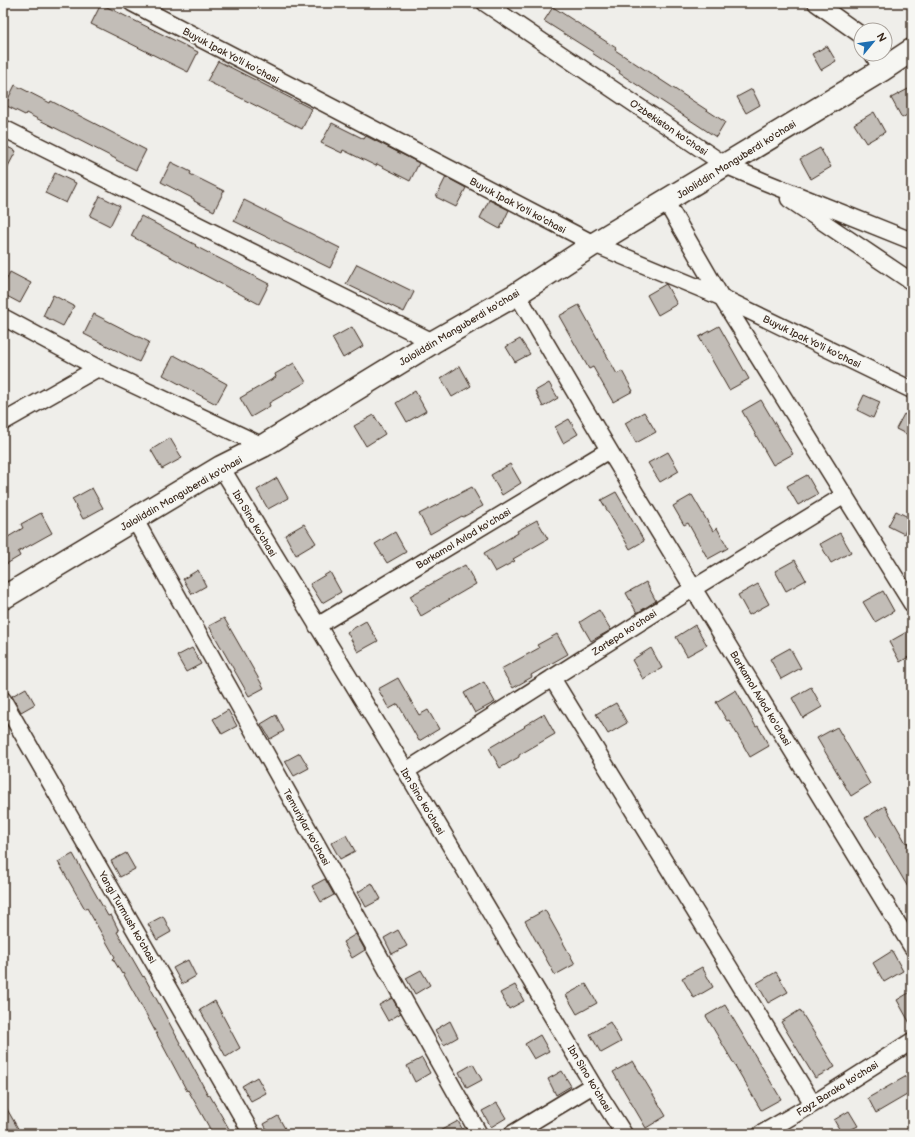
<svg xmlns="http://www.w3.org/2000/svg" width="915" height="1137" viewBox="0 0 915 1137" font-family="'Balsamiq Sans',sans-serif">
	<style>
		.building { fill: #c2bdb7; stroke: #3b2a1e }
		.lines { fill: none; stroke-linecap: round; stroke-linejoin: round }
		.street-casing { stroke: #3b2a1e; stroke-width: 19 }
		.secondary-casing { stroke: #3b2a1e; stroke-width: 25 }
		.street { stroke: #f6f6f2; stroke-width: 16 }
		.secondary { stroke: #f6f6f2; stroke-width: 22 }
		.labels { text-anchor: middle; stroke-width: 4; stroke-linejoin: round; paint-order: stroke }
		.street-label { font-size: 10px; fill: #3b2a1e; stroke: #f6f6f2 }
	</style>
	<rect width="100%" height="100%" fill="#efeeea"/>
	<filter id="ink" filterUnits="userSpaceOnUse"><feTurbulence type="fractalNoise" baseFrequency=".025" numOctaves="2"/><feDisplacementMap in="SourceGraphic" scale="8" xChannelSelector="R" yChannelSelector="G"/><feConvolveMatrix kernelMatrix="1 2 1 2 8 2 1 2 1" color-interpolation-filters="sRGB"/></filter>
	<g filter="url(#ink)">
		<path class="building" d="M 101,4 L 198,52 L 188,72 L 91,24 Z
			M 553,7 L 616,48 L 615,50 L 725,122 L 716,137 L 619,73 L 620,71 L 592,53 L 593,52 L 544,21 Z
			M 827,46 L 836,61 L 821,70 L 812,54 Z
			M 218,61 L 312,109 L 302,129 L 207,81 Z
			M 15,85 L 50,103 L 51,101 L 146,150 L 136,170 L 116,160 L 116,159 L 26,113 L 25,115 L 5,105 Z
			M 912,87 L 912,112 L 902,118 L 891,98 Z
			M 752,89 L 760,105 L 746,113 L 737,97 Z
			M 874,112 L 885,132 L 866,143 L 854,124 Z
			M 332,123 L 364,139 L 366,136 L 419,163 L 410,181 L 377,164 L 376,166 L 343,150 L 342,153 L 321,143 Z
			M 3,145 L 16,151 L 3,176 Z
			M 820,148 L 831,167 L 811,179 L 800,159 Z
			M 171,162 L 191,172 L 190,174 L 224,191 L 214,211 L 194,201 L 194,199 L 161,182 Z
			M 55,173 L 76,183 L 66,203 L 45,193 Z
			M 446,177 L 466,188 L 456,207 L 436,197 Z
			M 100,196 L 120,206 L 110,226 L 90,216 Z
			M 244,200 L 340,248 L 330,268 L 234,221 Z
			M 489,200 L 509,210 L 500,229 L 480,218 Z
			M 141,216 L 196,245 L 195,246 L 269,284 L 259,304 L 131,236 Z
			M 357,264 L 414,292 L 404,312 L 346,284 Z
			M 10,272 L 31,283 L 20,303 L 3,294 L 3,287 Z
			M 666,284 L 677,304 L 658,315 L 647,295 Z
			M 53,295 L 74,306 L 63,326 L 43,316 Z
			M 579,305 L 617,374 L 622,371 L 633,391 L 613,402 L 593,367 L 589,369 L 559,316 Z
			M 94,314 L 149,342 L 139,362 L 84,334 Z
			M 719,326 L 749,379 L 729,390 L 699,337 Z
			M 352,327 L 363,346 L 343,358 L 332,338 Z
			M 520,339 L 530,354 L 515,362 L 506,347 Z
			M 174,355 L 227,384 L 216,404 L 163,375 Z
			M 294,363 L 306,382 L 269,403 L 270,406 L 251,417 L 240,398 L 276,377 L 275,374 Z
			M 460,366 L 471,386 L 452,397 L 441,378 Z
			M 549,383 L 558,398 L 543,407 L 535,391 Z
			M 415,391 L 426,411 L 407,422 L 396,403 Z
			M 864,395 L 880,402 L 873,418 L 857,410 Z
			M 761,400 L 793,454 L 773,465 L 742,411 Z
			M 644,412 L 656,432 L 636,443 L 625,423 Z
			M 904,414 L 912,418 L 912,437 L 896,429 Z
			M 374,415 L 385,434 L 366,446 L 354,426 Z
			M 569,419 L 578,434 L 563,443 L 555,427 Z
			M 170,438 L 182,458 L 162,469 L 151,450 Z
			M 668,452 L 679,471 L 660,482 L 648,463 Z
			M 510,464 L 521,483 L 502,495 L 491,475 Z
			M 807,475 L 818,494 L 798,505 L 787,486 Z
			M 277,478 L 288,498 L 268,509 L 257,490 Z
			M 472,487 L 483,506 L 463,517 L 462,516 L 430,534 L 419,514 Z
			M 92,488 L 103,508 L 83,519 L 72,499 Z
			M 616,492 L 644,541 L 630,549 L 601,500 Z
			M 692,495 L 713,531 L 717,528 L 728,548 L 708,559 L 688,523 L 684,525 L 673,506 Z
			M 896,511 L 912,519 L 904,534 L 888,526 Z
			M 41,513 L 52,533 L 18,552 L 20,556 L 3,566 L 3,540 L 23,528 L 21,524 Z
			M 537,520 L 548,539 L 513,559 L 515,561 L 495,572 L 484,553 L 518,533 L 517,531 Z
			M 304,524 L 316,543 L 296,555 L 285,535 Z
			M 395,532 L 406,552 L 387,563 L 375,544 Z
			M 840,533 L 851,552 L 831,563 L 820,544 Z
			M 795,560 L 806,580 L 786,591 L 775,571 Z
			M 465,565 L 476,584 L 421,616 L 410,596 Z
			M 198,570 L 206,586 L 192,594 L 183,579 Z
			M 330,572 L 341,592 L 322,603 L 310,584 Z
			M 646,582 L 656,601 L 637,613 L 626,593 Z
			M 758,584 L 769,604 L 749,615 L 738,595 Z
			M 883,591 L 894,611 L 875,622 L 863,602 Z
			M 599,610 L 611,630 L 591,641 L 580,622 Z
			M 224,618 L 264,688 L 249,696 L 209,626 Z
			M 366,621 L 378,641 L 358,652 L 347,632 Z
			M 695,625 L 707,645 L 687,656 L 676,637 Z
			M 912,629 L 912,655 L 900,662 L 889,642 Z
			M 557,634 L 568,654 L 531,675 L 532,677 L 513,688 L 501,669 L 539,648 L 537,645 Z
			M 192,648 L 201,664 L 186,672 L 177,656 Z
			M 651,648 L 662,668 L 643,679 L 632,660 Z
			M 790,648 L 801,668 L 781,679 L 770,659 Z
			M 398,678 L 419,715 L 428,710 L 439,729 L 419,741 L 398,704 L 389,709 L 378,689 Z
			M 484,682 L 495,702 L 475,713 L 464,693 Z
			M 811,687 L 822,707 L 803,718 L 792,698 Z
			M 26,688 L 35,704 L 21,712 L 12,696 Z
			M 736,690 L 756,727 L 758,726 L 769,746 L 750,757 L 729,720 L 727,721 L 716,702 Z
			M 616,703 L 627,723 L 608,734 L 596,714 Z
			M 228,710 L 237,726 L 222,734 L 213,719 Z
			M 544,714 L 555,734 L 519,755 L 519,757 L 500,768 L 489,748 L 525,727 L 524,726 Z
			M 276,715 L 284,731 L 270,739 L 261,724 Z
			M 837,727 L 870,784 L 851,796 L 817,738 Z
			M 300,753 L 309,768 L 294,776 L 285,761 Z
			M 885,806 L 906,843 L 907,842 L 912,851 L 912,894 L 878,836 L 877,837 L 865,818 Z
			M 346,835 L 355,851 L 340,859 L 331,843 Z
			M 126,853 L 135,869 L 120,877 L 111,861 Z
			M 73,854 L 108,916 L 111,915 L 119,931 L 117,932 L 143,977 L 144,976 L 208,1095 L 209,1094 L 232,1134 L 213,1134 L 188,1090 L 187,1091 L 146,1014 L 123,973 L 122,974 L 113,959 L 115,957 L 87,908 L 85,909 L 58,862 Z
			M 325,879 L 334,895 L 321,902 L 312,886 Z
			M 372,883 L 381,899 L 366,907 L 358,892 Z
			M 545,910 L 575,964 L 555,975 L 525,921 Z
			M 163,916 L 171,932 L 157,940 L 148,924 Z
			M 398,930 L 407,946 L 392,954 L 384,938 Z
			M 356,934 L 365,950 L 352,958 L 343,942 Z
			M 892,951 L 903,971 L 884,982 L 873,963 Z
			M 188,960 L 196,976 L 182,984 L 173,968 Z
			M 702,967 L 713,987 L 694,998 L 682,978 Z
			M 421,970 L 430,985 L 415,994 L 406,978 Z
			M 776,972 L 788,992 L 768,1003 L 757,983 Z
			M 586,984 L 597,1003 L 577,1014 L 566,995 Z
			M 515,985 L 524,1001 L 509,1009 L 500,993 Z
			M 912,991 L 912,1027 L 897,1000 Z
			M 392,998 L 401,1013 L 388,1021 L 379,1005 Z
			M 215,1001 L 240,1048 L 226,1057 L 200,1010 Z
			M 725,1005 L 781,1099 L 761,1110 L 706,1016 Z
			M 800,1010 L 835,1067 L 815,1078 L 781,1022 Z
			M 450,1021 L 458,1037 L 444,1045 L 435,1030 Z
			M 610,1022 L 621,1042 L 601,1053 L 590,1034 Z
			M 540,1035 L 549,1051 L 534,1059 L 525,1044 Z
			M 422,1058 L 430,1073 L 415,1082 L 407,1066 Z
			M 633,1061 L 666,1116 L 646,1128 L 613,1072 Z
			M 473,1064 L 482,1080 L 467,1088 L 459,1072 Z
			M 562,1071 L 571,1086 L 556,1095 L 548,1079 Z
			M 912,1073 L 912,1092 L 876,1113 L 868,1098 Z
			M 257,1077 L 266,1093 L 251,1101 L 242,1086 Z
			M 3,1102 L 16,1125 L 21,1134 L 3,1134 Z
			M 497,1103 L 506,1118 L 491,1127 L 482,1111 Z
			M 849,1111 L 858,1126 L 842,1134 L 834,1120 Z
			M 278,1116 L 288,1134 L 269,1134 L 264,1124 Z
			M 458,1121 L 465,1134 L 434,1134 Z"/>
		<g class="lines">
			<g class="street-casing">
				<path id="street" d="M 132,3 L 594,244 L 721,297 L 912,390
					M 485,3 L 725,165 L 765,182 L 912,241
					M 816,3 L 861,35
					M 873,54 L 882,70
					M 3,128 L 433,342
					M 789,199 L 912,282
					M 666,202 L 721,297 L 912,604
					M 517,294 L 609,450 L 912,947
					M 3,317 L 98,368 L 263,446
					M 3,422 L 98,368
					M 221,467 L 406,771 L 593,1085 L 624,1134
					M 135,520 L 479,1134
					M 317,626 L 609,450
					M 552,678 L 813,1104
					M 3,700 L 252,1134
					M 406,771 L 694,588 L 845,495
					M 512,1134 L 593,1085
					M 761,1134 L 813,1104 L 912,1041"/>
			</g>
			<g class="secondary-casing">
				<path id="secondary" d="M 3,598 L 221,467 L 263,446 L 433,342 L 517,294 L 594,244 L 882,70 L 912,50"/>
			</g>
			<use href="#street" class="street"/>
			<use href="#secondary" class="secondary"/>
		</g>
	</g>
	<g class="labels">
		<g class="street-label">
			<text transform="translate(231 55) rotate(28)" y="4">Buyuk Ipak Yo'li ko'chasi</text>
			<text transform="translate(669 127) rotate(34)" y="4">O'zbekiston ko'chasi</text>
			<text transform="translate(736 159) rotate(-32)" y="4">Jaloliddin Manguberdi ko'chasi</text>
			<text transform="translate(518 205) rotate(28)" y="4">Buyuk Ipak Yo'li ko'chasi</text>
			<text transform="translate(459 327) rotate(-31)" y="4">Jaloliddin Manguberdi ko'chasi</text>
			<text transform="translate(812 341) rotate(26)" y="4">Buyuk Ipak Yo'li ko'chasi</text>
			<text transform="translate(181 493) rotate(-30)" y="4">Jaloliddin Manguberdi ko'chasi</text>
			<text transform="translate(255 523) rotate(59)" y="4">Ibn Sino ko'chasi</text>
			<text transform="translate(463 538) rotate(-31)" y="4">Barkamol Avlod ko'chasi</text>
			<text transform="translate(624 632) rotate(-33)" y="4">Zartepa ko'chasi</text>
			<text transform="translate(761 698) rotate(59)" y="4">Barkamol Avlod ko'chasi</text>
			<text transform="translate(423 801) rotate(59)" y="4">Ibn Sino ko'chasi</text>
			<text transform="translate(307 827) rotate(61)" y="4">Temuriylar ko'chasi</text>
			<text transform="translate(128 917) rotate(60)" y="4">Yangi Turmush ko'chasi</text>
			<text transform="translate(590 1078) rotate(59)" y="4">Ibn Sino ko'chasi</text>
			<text transform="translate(837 1088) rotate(-32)" y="4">Fayz Baraka ko'chasi</text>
		</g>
	</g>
	<rect width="915" height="1137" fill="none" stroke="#f6f6f2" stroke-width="16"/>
	<rect x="8" y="8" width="899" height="1121" fill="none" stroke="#3b2a1e" stroke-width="1.5" filter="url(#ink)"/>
	<g transform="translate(873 42) rotate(61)"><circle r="19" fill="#f6f6f2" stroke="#aba49d"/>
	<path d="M0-3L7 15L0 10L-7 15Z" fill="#1f6fb2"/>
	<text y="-6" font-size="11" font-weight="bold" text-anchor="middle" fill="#3b2a1e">N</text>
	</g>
</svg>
